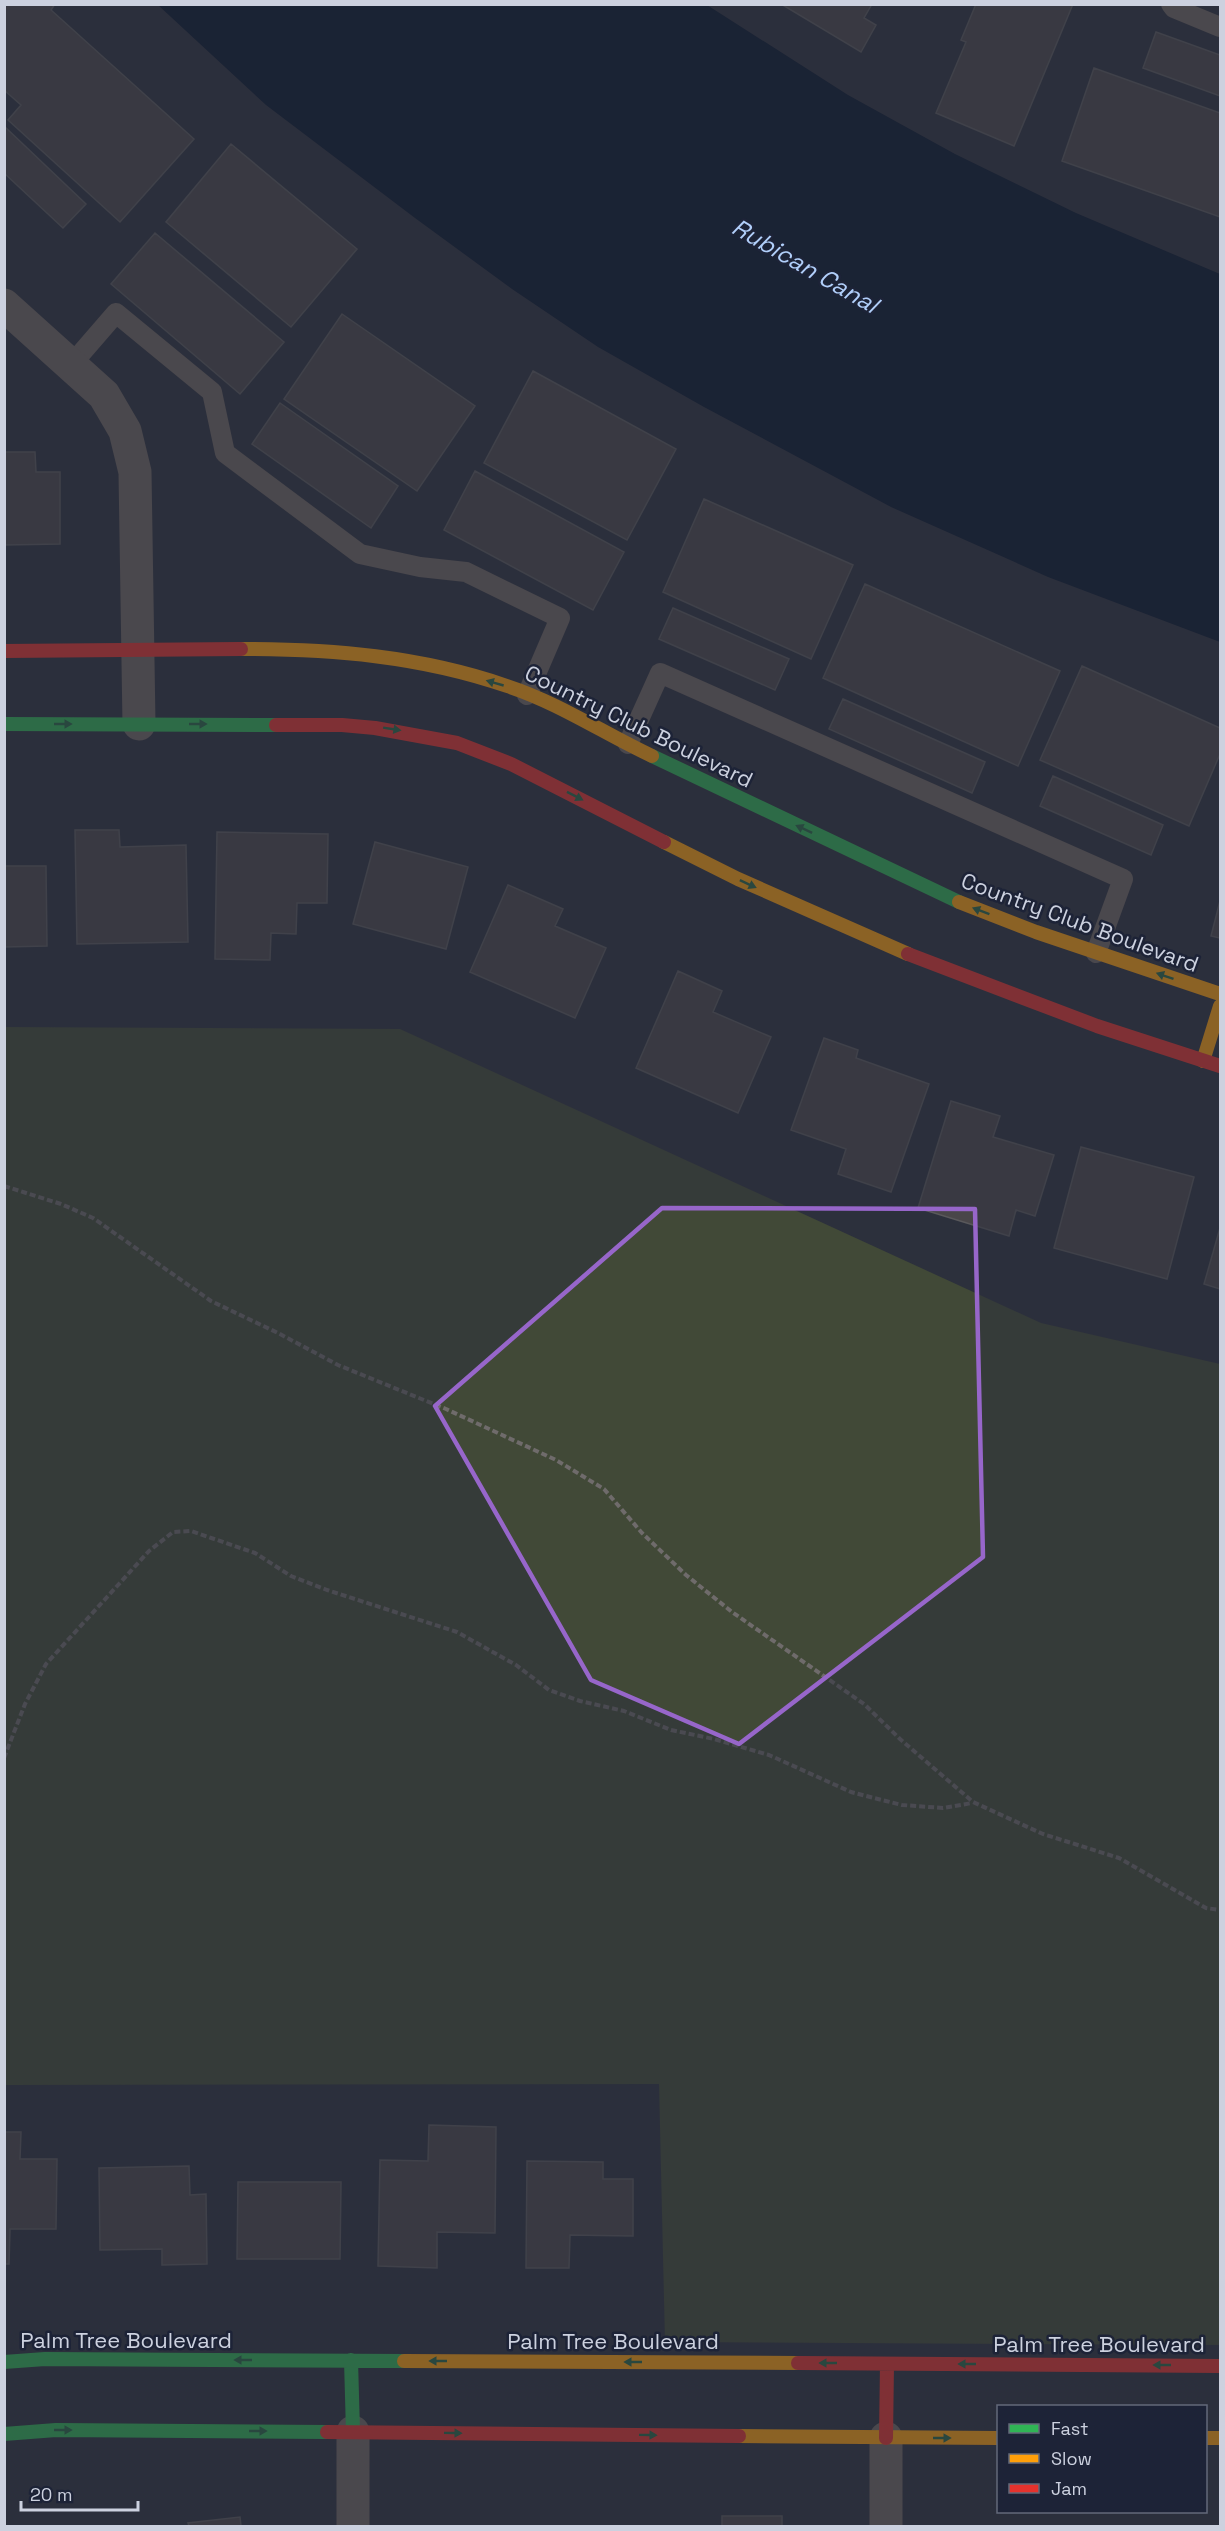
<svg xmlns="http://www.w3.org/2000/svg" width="1225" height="2531" viewBox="0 0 1225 2531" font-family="'Space Grotesk',sans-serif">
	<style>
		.green { fill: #414937 }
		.water { fill: #06142c }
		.building { fill: #494649; stroke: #59585b; stroke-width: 1.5 }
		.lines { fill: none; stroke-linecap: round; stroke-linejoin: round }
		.path { stroke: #6f6b6b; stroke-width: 4; stroke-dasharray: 6 3; stroke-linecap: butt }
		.lane { stroke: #706662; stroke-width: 20 }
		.street { stroke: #706662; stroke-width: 33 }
		.fast { stroke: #30b455; stroke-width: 14 }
		.slow { stroke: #ff9f0a; stroke-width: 14 }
		.jam { stroke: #e5322d; stroke-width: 14 }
		.oneway { fill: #266444 }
		.marked { fill: none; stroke: #9766ca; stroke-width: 4.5; stroke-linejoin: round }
		.labels { text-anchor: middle; stroke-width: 5; stroke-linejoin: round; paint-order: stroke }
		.street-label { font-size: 22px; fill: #ccd1df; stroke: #1d2337 }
		.water-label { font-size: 24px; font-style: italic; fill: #b1cffa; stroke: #1d2337 }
	</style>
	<rect width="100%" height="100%" fill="#2c303c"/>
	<path class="green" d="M 5,1027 L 400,1029 L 1041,1323 L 1220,1364 L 1220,2345 L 665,2342 L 659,2084 L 5,2085 Z"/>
	<path class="water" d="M 158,5 L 707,5 L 848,95 L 955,154 L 1076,213 L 1220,274 L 1220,642 L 1048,577 L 891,507 L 704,407 L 598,347 L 512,289 L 415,218 L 266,105 Z"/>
	<path class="building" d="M 4,4 L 55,4 L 51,10 L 194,139 L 120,222 L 8,120 L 21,105 L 4,90 Z
		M 781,4 L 872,4 L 864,18 L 876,25 L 861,52 Z
		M 976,4 L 1073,4 L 1014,146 L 936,113 L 966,42 L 961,40 Z
		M 1156,32 L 1220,55 L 1220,96 L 1143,68 Z
		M 1094,68 L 1220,113 L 1220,217 L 1062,161 Z
		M 4,126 L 86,204 L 63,228 L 4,173 Z
		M 231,144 L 357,249 L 291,327 L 166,222 Z
		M 155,233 L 284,342 L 240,394 L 111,284 Z
		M 342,314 L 475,406 L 417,491 L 284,399 Z
		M 533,371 L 676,449 L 627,540 L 484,463 Z
		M 280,403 L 398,486 L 371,528 L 252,444 Z
		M 4,452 L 35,452 L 36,472 L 60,472 L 60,544 L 4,545 Z
		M 475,471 L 624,552 L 593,610 L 444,530 Z
		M 704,499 L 853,565 L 811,659 L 663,592 Z
		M 865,584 L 1060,671 L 1018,766 L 823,678 Z
		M 673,608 L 789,659 L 775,690 L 659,639 Z
		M 1082,666 L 1220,728 L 1220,754 L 1189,826 L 1040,760 Z
		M 843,699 L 985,762 L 972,793 L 829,729 Z
		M 1053,776 L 1163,825 L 1151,855 L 1040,806 Z
		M 75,830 L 119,830 L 120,847 L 186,845 L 188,942 L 77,944 Z
		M 217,832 L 328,834 L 327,903 L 297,903 L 296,934 L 271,933 L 270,960 L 215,959 Z
		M 375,842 L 468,867 L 446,949 L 353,924 Z
		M 4,866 L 46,866 L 47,946 L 4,947 Z
		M 508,885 L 563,909 L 555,926 L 606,948 L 575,1018 L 470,972 Z
		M 1220,901 L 1220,938 L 1211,936 Z
		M 678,971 L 722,991 L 713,1012 L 771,1037 L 738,1113 L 636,1068 Z
		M 824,1038 L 858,1050 L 856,1058 L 929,1084 L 891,1192 L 838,1174 L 846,1149 L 791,1130 Z
		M 951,1101 L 1000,1116 L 993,1137 L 1054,1155 L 1035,1216 L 1016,1210 L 1009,1236 L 918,1208 Z
		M 1081,1147 L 1194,1177 L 1167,1279 L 1054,1248 Z
		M 1220,1228 L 1220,1289 L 1204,1284 Z
		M 429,2125 L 496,2127 L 495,2233 L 437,2232 L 437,2268 L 378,2266 L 380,2160 L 428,2161 Z
		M 4,2132 L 21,2132 L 20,2159 L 57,2159 L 56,2229 L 10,2229 L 9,2264 L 4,2264 Z
		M 527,2161 L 603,2162 L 603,2179 L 633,2179 L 633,2236 L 570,2235 L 569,2268 L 526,2268 Z
		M 189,2166 L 190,2195 L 206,2194 L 207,2264 L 162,2265 L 162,2249 L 100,2250 L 99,2168 Z
		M 238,2182 L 341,2182 L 340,2259 L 237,2259 Z
		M 722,2516 L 782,2516 L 782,2526 L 722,2526 Z
		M 240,2517 L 241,2526 L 189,2526 L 188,2523 Z"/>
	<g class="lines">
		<path class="path" d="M 4,1186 L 61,1204 L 93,1218 L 211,1301 L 278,1333 L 338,1365 L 446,1409 L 556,1460 L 604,1489 L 642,1533 L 686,1575 L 732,1612 L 864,1704 L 900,1739 L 973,1802 L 1043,1834 L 1119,1858 L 1206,1908 L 1220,1910
			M 4,1758 L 25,1704 L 46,1664 L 149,1551 L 173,1532 L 191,1531 L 255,1553 L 291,1576 L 327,1590 L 457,1632 L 516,1665 L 549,1690 L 580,1701 L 624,1711 L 671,1730 L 714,1739 L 769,1755 L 851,1792 L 874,1798 L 902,1805 L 943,1808 L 972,1803"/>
		<path class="lane" d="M 1171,4 L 1174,8 L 1220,27
			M 71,365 L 116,313 L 212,392 L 225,453 L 360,554 L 420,567 L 466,572 L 560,618 L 527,695
			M 628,744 L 660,673 L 1123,879 L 1096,953"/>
		<path class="street" d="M 4,305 L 104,395 L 125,431 L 135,472 L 139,724
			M 353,2526 L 353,2432
			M 886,2526 L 886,2438"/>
		<path class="fast" d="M 4,724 L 276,725
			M 652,756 L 959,902
			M 351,2360 L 353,2432
			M 4,2362 L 45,2359 L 404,2361
			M 4,2434 L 56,2430 L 327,2432"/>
		<path class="slow" d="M 241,649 C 332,649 420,656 507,686 C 559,703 603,733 652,756
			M 664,842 L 738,879 L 908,954
			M 959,902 L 1036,932 L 1220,994
			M 1203,1061 L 1220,1006
			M 404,2361 L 798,2363
			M 739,2436 L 998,2438
			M 1206,2438 L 1220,2438"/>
		<path class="jam" d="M 4,651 L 241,649
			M 276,725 L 342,725 L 375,728 L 457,743 L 511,764 L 664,842
			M 908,954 L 1097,1026 L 1220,1066
			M 798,2363 L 1220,2366
			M 327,2432 L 739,2436
			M 886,2438 L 887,2364"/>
	</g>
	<defs><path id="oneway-solid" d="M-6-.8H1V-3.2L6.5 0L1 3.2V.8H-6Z" transform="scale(1.5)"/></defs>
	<g class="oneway">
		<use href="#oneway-solid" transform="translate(495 683) rotate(-164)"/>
		<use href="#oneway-solid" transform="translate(63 724)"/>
		<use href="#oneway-solid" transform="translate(198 724)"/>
		<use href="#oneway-solid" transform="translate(392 729) rotate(9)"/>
		<use href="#oneway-solid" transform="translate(575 796) rotate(27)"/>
		<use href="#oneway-solid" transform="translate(804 829) rotate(-155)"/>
		<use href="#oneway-solid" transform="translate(748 884) rotate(25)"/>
		<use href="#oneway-solid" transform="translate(981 911) rotate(-159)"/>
		<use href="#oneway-solid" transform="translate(1165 976) rotate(-161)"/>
		<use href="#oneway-solid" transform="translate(243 2360) rotate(-180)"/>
		<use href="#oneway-solid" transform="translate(438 2361) rotate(-180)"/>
		<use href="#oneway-solid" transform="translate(633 2362) rotate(-180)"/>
		<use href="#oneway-solid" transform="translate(828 2363) rotate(-180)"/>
		<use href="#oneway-solid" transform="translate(967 2364) rotate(-180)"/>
		<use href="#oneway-solid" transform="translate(1162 2365) rotate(-180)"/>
		<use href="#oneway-solid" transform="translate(63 2430)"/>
		<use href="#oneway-solid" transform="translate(258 2431)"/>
		<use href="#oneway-solid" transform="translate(453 2433) rotate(1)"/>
		<use href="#oneway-solid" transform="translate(648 2435) rotate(1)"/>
		<use href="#oneway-solid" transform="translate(942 2438)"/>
	</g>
	<path d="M0 0H1225V2531H0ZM 662,1208 L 975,1209 L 983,1557 L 739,1744 L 591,1680 L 435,1406 Z" fill="#2c303c" fill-opacity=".55" fill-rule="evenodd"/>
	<path class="marked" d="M 662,1208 L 975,1209 L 983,1557 L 739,1744 L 591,1680 L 435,1406 Z"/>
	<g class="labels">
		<g class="street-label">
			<text transform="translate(639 726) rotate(26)" y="8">Country Club Boulevard</text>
			<text transform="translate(1080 922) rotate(20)" y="8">Country Club Boulevard</text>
			<text x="126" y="2348">Palm Tree Boulevard</text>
			<text x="613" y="2349">Palm Tree Boulevard</text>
			<text x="1099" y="2352">Palm Tree Boulevard</text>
		</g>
		<g class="water-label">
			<text transform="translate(805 266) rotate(30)" y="8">Rubican Canal</text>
		</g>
	</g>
	<rect width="1225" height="2531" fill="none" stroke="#ccd1df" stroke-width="12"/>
	<rect x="997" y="2405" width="210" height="108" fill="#1d2337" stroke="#63697a" stroke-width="1.5"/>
	<rect x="1009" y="2424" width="30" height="9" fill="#30b455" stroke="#63697a" stroke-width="1.5"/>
	<text x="1051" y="2435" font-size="18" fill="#ccd1df">Fast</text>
	<rect x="1009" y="2454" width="30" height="9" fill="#ff9f0a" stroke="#63697a" stroke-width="1.5"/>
	<text x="1051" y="2465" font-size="18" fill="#ccd1df">Slow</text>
	<rect x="1009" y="2484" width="30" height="9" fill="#e5322d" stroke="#63697a" stroke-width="1.5"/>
	<text x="1051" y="2495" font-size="18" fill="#ccd1df">Jam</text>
	<path d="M21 2501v9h117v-9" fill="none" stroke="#ccd1df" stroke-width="3"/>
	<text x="30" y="2501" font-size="18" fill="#ccd1df" stroke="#1d2337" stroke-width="4.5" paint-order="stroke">20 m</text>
</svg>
